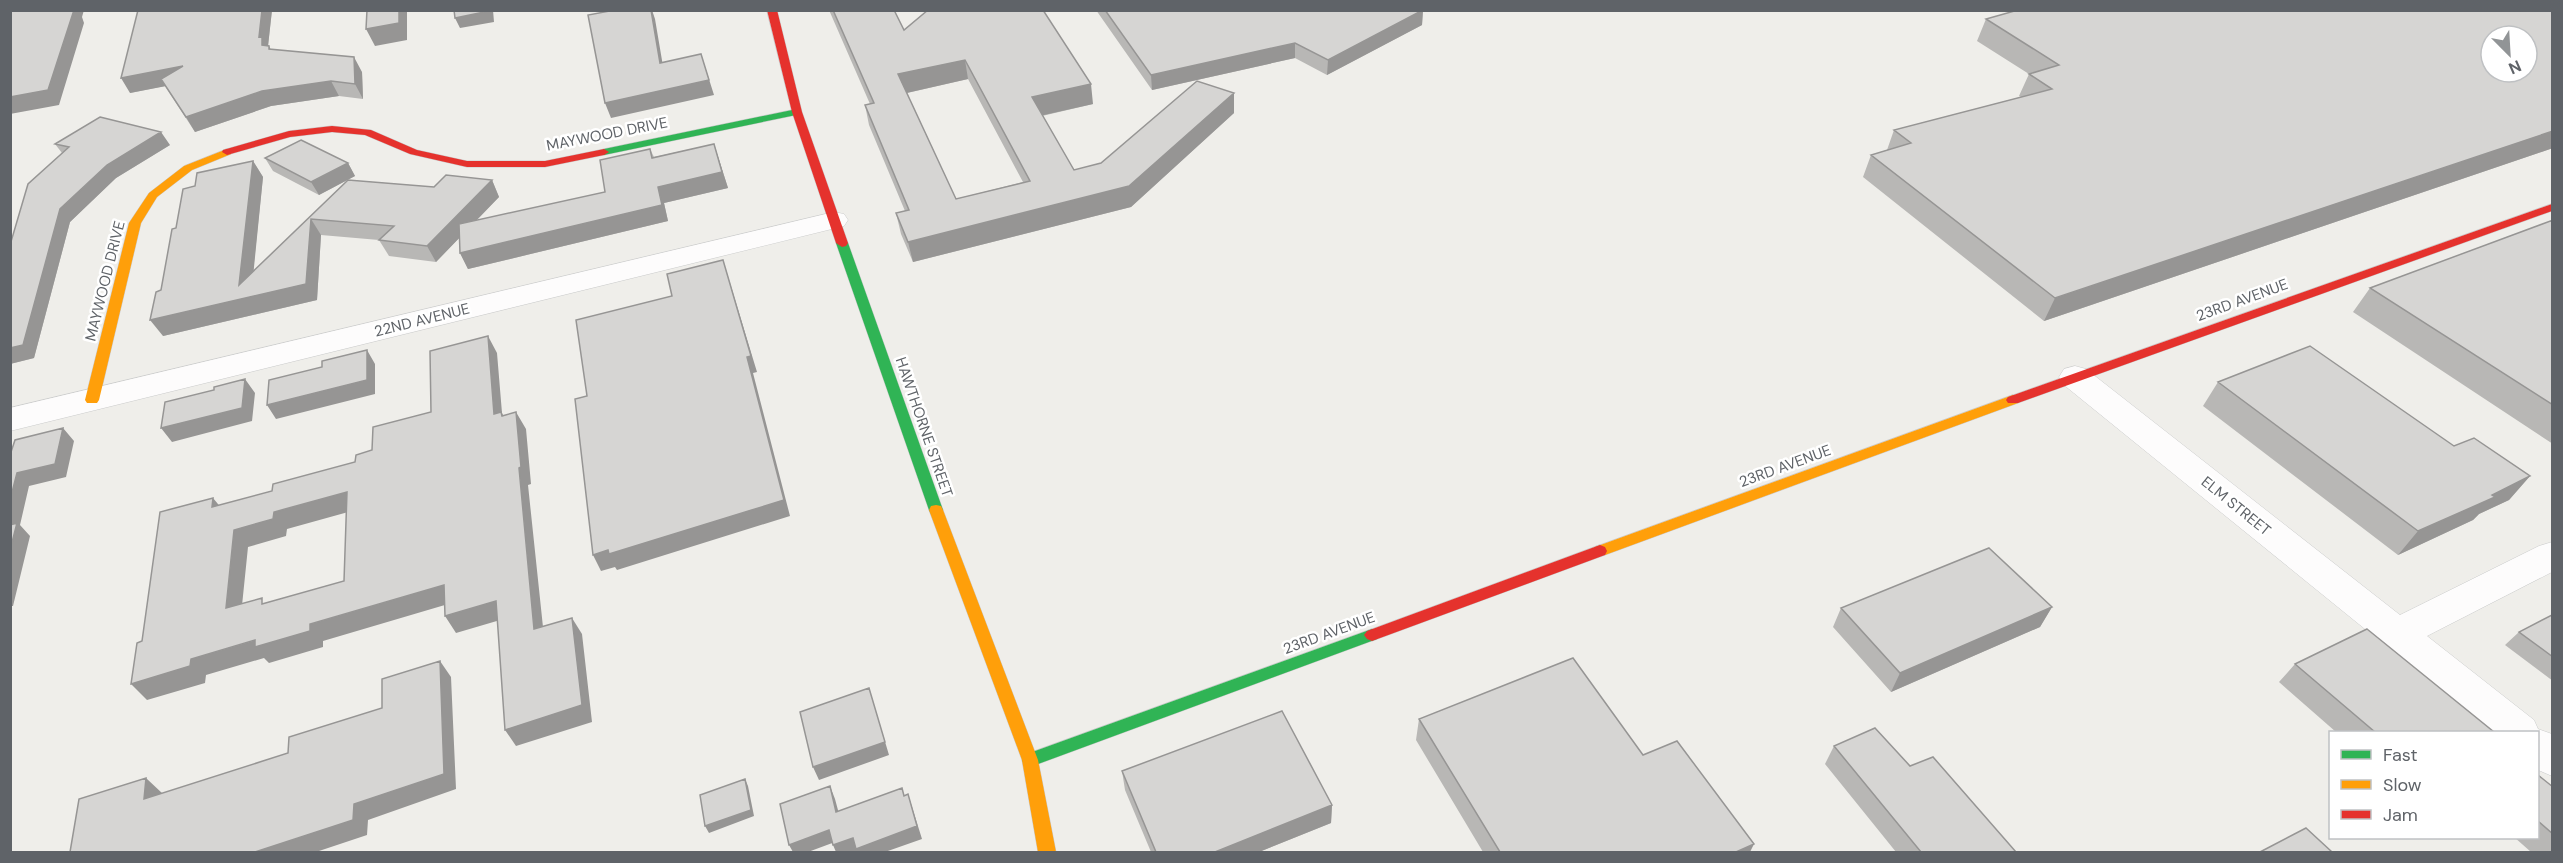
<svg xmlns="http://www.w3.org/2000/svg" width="2563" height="863" viewBox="0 0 2563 863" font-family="'DM Sans',sans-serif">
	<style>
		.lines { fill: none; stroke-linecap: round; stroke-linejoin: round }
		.street-casing { stroke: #cbcccc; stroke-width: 1 }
		.fast-casing { stroke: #cacacb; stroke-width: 1 }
		.slow-casing { stroke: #cacacb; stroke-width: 1 }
		.jam-casing { stroke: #cacacb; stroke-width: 1 }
		.street { fill: #fdfcfc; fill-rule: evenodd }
		.fast { fill: #30b455; fill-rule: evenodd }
		.slow { fill: #ff9f0a; fill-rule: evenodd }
		.jam { fill: #e5322d; fill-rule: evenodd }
		.wall { fill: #b8b7b5; fill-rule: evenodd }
		.shaded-wall { fill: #969594 }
		.building { fill: #d6d5d3; stroke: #969594; stroke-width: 1.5; fill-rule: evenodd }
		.labels { text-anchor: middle; stroke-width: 5; stroke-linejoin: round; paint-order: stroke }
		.street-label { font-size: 15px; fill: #5f6368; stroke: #fff }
	</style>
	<rect width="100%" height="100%" fill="#efeeea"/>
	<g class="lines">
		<g class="street-casing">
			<path id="street" d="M 834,212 L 844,214 L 848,220 L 844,226 L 10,431 L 10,408 Z
				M 2075,366 L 2086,369 L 2400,615 L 2539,546 L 2552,542 L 2552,572 L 2427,636 L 2534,720 L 2538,729 L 2552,734 L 2552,776 L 2538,770 L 2538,732 L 2492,732 L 2064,385 L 2059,377 L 2064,369 Z"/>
		</g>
		<g class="fast-casing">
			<path id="fast" d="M 797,109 L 801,110 L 801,114 L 604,155 L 599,152 L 604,149 Z
				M 842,239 L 848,243 L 943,510 L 941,514 L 931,514 L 929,510 L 836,243 Z
				M 1372,629 L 1377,631 L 1380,635 L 1377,639 L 1030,767 L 1024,765 L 1022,760 L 1024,755 Z"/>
		</g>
		<g class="slow-casing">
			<path id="slow" d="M 227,149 L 231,150 L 231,154 L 192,170 L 157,197 L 141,223 L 99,400 L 97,403 L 87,403 L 85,400 L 129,223 L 149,193 L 184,166 Z
				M 2013,395 L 2020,400 L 2018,403 L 1605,555 L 1595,555 L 1593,551 L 1595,547 Z
				M 936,505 L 941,506 L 943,510 L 1038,760 L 1056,852 L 1038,852 L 1022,760 L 929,510 L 931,506 Z"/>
		</g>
		<g class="jam-casing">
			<path id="jam" d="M 767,10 L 777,10 L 802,112 L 848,243 L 846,246 L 842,247 L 836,243 L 792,112 Z
				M 332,126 L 371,130 L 417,150 L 467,161 L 545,161 L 604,149 L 609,152 L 604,155 L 545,167 L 467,167 L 410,154 L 365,135 L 332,132 L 290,137 L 227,155 L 222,152 L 223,150 L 289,131 Z
				M 2552,204 L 2552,211 L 2018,403 L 2008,403 L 2006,400 L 2008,397 Z
				M 1600,545 L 1605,547 L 1607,551 L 1605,555 L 1372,641 L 1367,639 L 1364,635 L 1367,631 Z"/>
		</g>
		<use href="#street" class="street"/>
		<use href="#fast" class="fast"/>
		<use href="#slow" class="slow"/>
		<use href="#jam" class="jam"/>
	</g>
	<path class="wall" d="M 138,10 L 272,10 L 268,46 L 270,49 L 362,72 L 363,99 L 339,96 L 271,106 L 195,132 L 165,86 L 130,93 Z
		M 829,10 L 894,10 L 904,30 L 1093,104 L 1042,116 L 1074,170 L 1101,163 L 1234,93 L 1234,113 L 1131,207 L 913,262 L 901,234 L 896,213 L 905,211 L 869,125 L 865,105 L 870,104 ZM 968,79 L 1023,182 L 956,199 L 907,93 Z
		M 1096,10 L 1423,10 L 1422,25 L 1327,75 L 1295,58 L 1152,90 Z
		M 2553,10 L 2553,148 L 2044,321 L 1863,177 L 1871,155 L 1887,150 L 1894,130 L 2021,97 L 2019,96 L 2029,74 L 1977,41 L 1986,19 Z
		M 55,144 L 170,145 L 116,178 L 70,222 L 34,358 L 10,364 L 10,245 L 62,153 Z
		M 714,144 L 728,188 L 664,203 L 668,221 L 468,269 L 460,253 L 459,238 L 436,262 L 389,256 L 379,240 L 321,235 L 317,300 L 163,336 L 161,290 L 176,228 L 195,186 L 253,161 L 263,177 L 253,272 L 348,180 L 434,187 L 492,180 L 499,197 L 476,221 L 605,192 L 650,149 L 654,157 Z
		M 265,158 L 348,163 L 355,176 L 319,195 L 273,171 Z
		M 2553,220 L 2553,444 L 2353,312 L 2370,288 Z
		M 2218,382 L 2454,446 L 2530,476 L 2509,500 L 2479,514 L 2473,520 L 2398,555 L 2203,406 Z
		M 2052,607 L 2040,627 L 1891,692 L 1833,627 L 1841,608 Z
		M 2552,615 L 2553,681 L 2505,645 L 2519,632 Z
		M 2295,664 L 2494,732 L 2336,732 L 2279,682 Z
		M 1419,719 L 1643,755 L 1750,852 L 1483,852 L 1416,740 Z
		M 1834,746 L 1910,766 L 2016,852 L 1896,852 L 1825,764 Z
		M 1122,771 L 1332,805 L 1331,823 L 1259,852 L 1151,852 L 1125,790 Z
		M 2538,775 L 2553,787 L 2553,852 L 2531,852 L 2514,837 L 2538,837 Z"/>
	<path class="shaded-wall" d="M 73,10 L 84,10 L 82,17 L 84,23 L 59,105 L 10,114 L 10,97 Z
		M 262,10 L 272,10 L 268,46 L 269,46 L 277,61 L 262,45 L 259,37 Z
		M 399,10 L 407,10 L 407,40 L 375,46 L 366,29 Z
		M 489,10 L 493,10 L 494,22 L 460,28 L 455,18 Z
		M 651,10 L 652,10 L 655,19 L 665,78 L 660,63 Z
		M 1423,10 L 1422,25 L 1327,75 L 1328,60 Z
		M 1295,43 L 1295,58 L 1152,90 L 1151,75 Z
		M 701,54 L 714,95 L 611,118 L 605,103 Z
		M 354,57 L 362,72 L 363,99 L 355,84 Z
		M 965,60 L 968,79 L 902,94 L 898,74 Z
		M 183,66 L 192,81 L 130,93 L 121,78 Z
		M 331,81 L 339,96 L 271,106 L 195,132 L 186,117 L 262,91 Z
		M 1091,84 L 1093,104 L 1035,117 L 1032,97 Z
		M 1234,93 L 1234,113 L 1131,207 L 913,262 L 908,242 L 1129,186 Z
		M 2553,131 L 2553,148 L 2044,321 L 2055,298 Z
		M 161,132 L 170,145 L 116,178 L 70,222 L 34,358 L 10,364 L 10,348 L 60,209 L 107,165 Z
		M 714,144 L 728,188 L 664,203 L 668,221 L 468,269 L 460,253 L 658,187 Z
		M 253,161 L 263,177 L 251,297 L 311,219 L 321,235 L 317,300 L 163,336 L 150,320 L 239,285 Z
		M 348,163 L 355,176 L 319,195 L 311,182 Z
		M 492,180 L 499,197 L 436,262 L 427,246 Z
		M 723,260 L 757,372 L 753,373 L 790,516 L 617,570 L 615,567 L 601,571 L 593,555 L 747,357 Z
		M 488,336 L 497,353 L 502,413 L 510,429 L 494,414 Z
		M 367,350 L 375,364 L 375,394 L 276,419 L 267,405 Z
		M 245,379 L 255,393 L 252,421 L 172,442 L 161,428 Z
		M 516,412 L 526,429 L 531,484 L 528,485 L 545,646 L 534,629 L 519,468 Z
		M 63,428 L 74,441 L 66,477 L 29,486 L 20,525 L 30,536 L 13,606 L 10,606 L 10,500 L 17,473 Z
		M 2530,476 L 2509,500 L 2479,514 L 2473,520 L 2398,555 L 2418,531 Z
		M 347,492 L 359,509 L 287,529 L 286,536 L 248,547 L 240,625 L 226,608 L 234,530 L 274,512 Z
		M 213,498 L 227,515 L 212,507 Z
		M 444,585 L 455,602 L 323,641 L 323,647 L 269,663 L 264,658 L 206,675 L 205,683 L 147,700 L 131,684 L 191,659 Z
		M 496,601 L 507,618 L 456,633 L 445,616 Z
		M 2052,607 L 2040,627 L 1891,692 L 1900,673 Z
		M 572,618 L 582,634 L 592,722 L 516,746 L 505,730 Z
		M 440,661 L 451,677 L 456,789 L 368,820 L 367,835 L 316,852 L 255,852 L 354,804 Z
		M 869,688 L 889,755 L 819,780 L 813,767 Z
		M 146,778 L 163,794 L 144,799 Z
		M 745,779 L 748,786 L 754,816 L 709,833 L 705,826 Z
		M 830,786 L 835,799 L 842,825 L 836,812 Z
		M 908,794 L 922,839 L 885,852 L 857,852 L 856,851 L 852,852 L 836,852 L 833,845 Z
		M 1332,805 L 1331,823 L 1259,852 L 1215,852 Z
		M 829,830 L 835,842 L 808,852 L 793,852 L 789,845 Z
		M 1754,844 L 1750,852 L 1736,852 Z"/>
	<path class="building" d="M 10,10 L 74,10 L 48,90 L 10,97 Z
		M 138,10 L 262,10 L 259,37 L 262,36 L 262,45 L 269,46 L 269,49 L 354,57 L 355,84 L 331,81 L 262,91 L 186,117 L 161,79 L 183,66 L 121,78 Z
		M 367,10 L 399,10 L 399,23 L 366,29 Z
		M 454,10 L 489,10 L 489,11 L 455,18 Z
		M 615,10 L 651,10 L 660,63 L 701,54 L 709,80 L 605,103 L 588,15 Z
		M 833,10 L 894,10 L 904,30 L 928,10 L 1043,10 L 1091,84 L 1032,97 L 1074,170 L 1101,163 L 1197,81 L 1234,93 L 1129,186 L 908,242 L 896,213 L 909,210 L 865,105 L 874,103 ZM 965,60 L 1030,181 L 956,199 L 898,74 Z
		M 1105,10 L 1423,10 L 1328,60 L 1295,43 L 1151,75 Z
		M 2018,10 L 2553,10 L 2553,131 L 2055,298 L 1871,155 L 1911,143 L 1894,130 L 2052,89 L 2029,74 L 2059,65 L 1986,19 ZM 2491,36 L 2527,36 L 2527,72 L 2491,72 Z
		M 100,117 L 161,132 L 107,165 L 60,209 L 23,345 L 10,348 L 10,245 L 28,184 L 69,147 L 55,144 Z
		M 301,140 L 348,163 L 311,182 L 265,158 Z
		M 714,144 L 722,172 L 658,187 L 662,205 L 460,253 L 459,224 L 605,192 L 600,160 L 650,149 L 652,158 Z
		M 253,161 L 239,285 L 348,180 L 434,187 L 446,175 L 492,180 L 427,246 L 379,240 L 394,226 L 311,219 L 306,284 L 150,320 L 156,292 L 161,290 L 172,229 L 176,228 L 183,189 L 195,186 L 197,173 Z
		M 2553,220 L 2553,405 L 2370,288 Z
		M 723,260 L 751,356 L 747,357 L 784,500 L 609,554 L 608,550 L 593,555 L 575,399 L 587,396 L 576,320 L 672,296 L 667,274 Z
		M 488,336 L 494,414 L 501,412 L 502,416 L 516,412 L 521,467 L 519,468 L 534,629 L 572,618 L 582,705 L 505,730 L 496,601 L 445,616 L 444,585 L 310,624 L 310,631 L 255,647 L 255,640 L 191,659 L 190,666 L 131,684 L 137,643 L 142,641 L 160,512 L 213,498 L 212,507 L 272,491 L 273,484 L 355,462 L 356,455 L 372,450 L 373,427 L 431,412 L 430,351 ZM 347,492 L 344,581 L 262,604 L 262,598 L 226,608 L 234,530 L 273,519 L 274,512 Z
		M 2310,346 L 2454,446 L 2474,438 L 2530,476 L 2492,495 L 2495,497 L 2418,531 L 2218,382 Z
		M 367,350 L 367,380 L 267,405 L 269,380 L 322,367 L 322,361 Z
		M 245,379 L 242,408 L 161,428 L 165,402 L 214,390 L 214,387 Z
		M 63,428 L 55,464 L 17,473 L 10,500 L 10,455 L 15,440 Z
		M 17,523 L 10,550 L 10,525 Z
		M 1989,548 L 2052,607 L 1900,673 L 1841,608 Z
		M 2552,615 L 2553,615 L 2553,657 L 2519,632 Z
		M 2367,629 L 2494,732 L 2375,732 L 2295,664 Z
		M 1573,658 L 1643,755 L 1677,741 L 1754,844 L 1736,852 L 1500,852 L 1419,719 Z
		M 440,661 L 444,774 L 354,804 L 353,820 L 255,852 L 70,852 L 79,799 L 146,778 L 144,799 L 288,753 L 289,737 L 382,708 L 382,679 Z
		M 869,688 L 885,742 L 813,767 L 800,712 Z
		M 1282,711 L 1332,805 L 1215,852 L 1156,852 L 1122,771 Z
		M 1875,728 L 1910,766 L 1933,757 L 2016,852 L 1921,852 L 1834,746 Z
		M 2538,775 L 2553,787 L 2553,834 L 2538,821 Z
		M 745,779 L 751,810 L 705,826 L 700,795 Z
		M 830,786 L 836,812 L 902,788 L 904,796 L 908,794 L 917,826 L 856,849 L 853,838 L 833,845 L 829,830 L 789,845 L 780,804 Z
		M 2306,828 L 2332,852 L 2260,852 Z"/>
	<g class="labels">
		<g class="street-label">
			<text transform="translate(607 134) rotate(-11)" y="5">MAYWOOD DRIVE</text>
			<text transform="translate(105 281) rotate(-76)" y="5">MAYWOOD DRIVE</text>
			<text transform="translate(2242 300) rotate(-20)" y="5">23RD AVENUE</text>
			<text transform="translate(422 320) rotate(-14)" y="5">22ND AVENUE</text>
			<text transform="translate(924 427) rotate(71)" y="5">HAWTHORNE STREET</text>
			<text transform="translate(1785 466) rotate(-20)" y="5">23RD AVENUE</text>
			<text transform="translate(2236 506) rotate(39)" y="5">ELM STREET</text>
			<text transform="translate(1329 633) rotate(-20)" y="5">23RD AVENUE</text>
		</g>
	</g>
	<rect width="2563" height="863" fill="none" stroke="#5f6368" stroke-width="24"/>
	<rect x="2329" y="731" width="210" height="108" fill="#ffffff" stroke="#bfc1c3" stroke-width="1.5"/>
	<rect x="2341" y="750" width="30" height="9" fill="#30b455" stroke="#bfc1c3" stroke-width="1.5"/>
	<text x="2383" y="761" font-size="18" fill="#5f6368">Fast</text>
	<rect x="2341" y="780" width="30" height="9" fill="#ff9f0a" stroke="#bfc1c3" stroke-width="1.5"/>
	<text x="2383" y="791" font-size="18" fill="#5f6368">Slow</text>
	<rect x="2341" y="810" width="30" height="9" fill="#e5322d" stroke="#bfc1c3" stroke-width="1.5"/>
	<text x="2383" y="821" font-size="18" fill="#5f6368">Jam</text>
	<g transform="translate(2509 54) rotate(156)"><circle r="28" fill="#ffffff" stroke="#bfc1c3" stroke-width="1.5"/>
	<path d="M0-4.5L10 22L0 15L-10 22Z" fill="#919496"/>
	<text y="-9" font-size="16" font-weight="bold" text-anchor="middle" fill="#5f6368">N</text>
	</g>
</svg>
